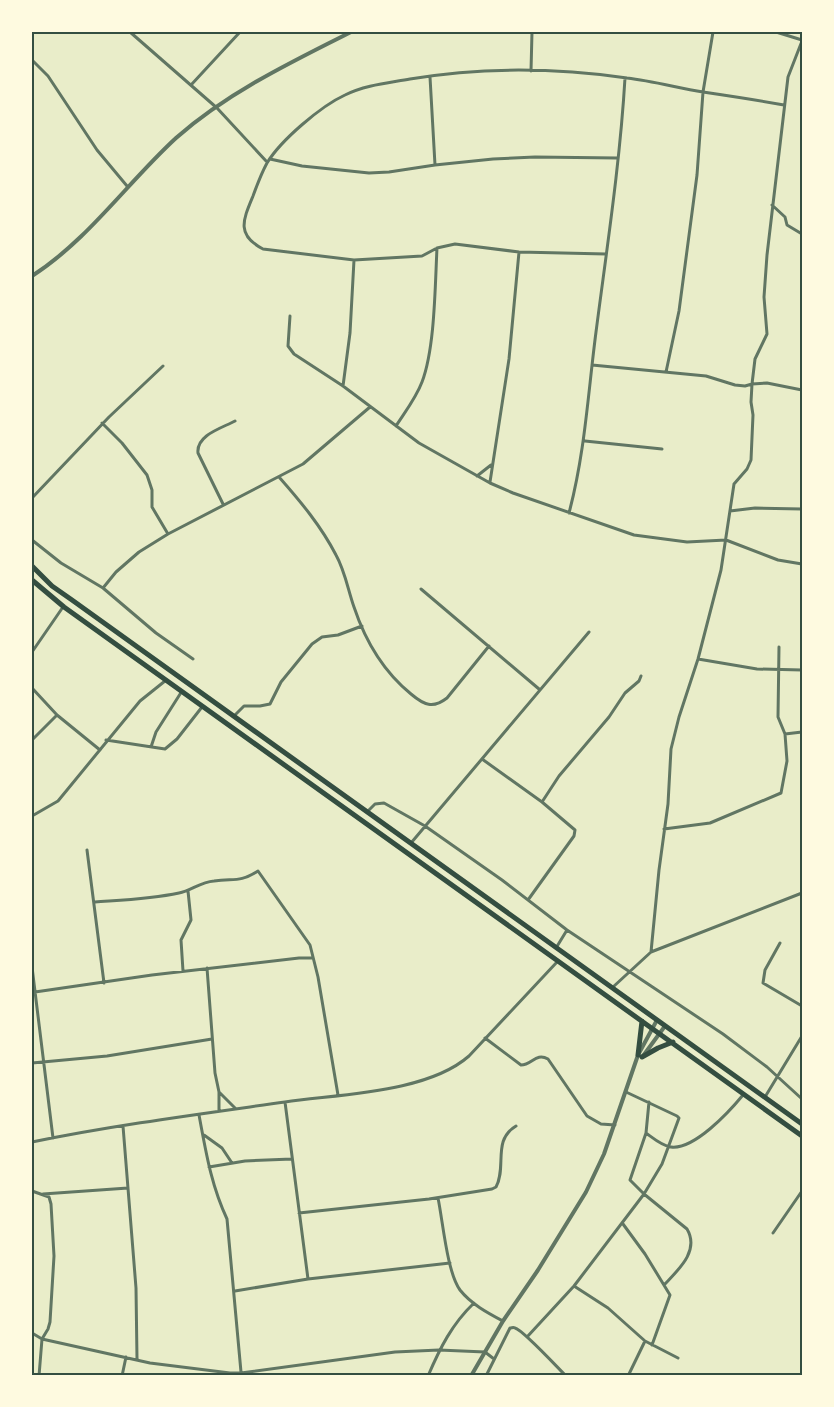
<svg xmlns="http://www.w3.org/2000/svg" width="834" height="1407" viewBox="0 0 834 1407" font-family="Roboto,sans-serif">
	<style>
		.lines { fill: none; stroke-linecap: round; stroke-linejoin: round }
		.minor { stroke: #617663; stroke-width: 3 }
		.tertiary { stroke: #617663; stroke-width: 4 }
		.primary { stroke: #344e41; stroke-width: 5 }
		.neatline { fill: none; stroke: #344e41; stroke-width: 2 }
	</style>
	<rect width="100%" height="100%" fill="#e9edc9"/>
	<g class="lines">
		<path class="minor" d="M 130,32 L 217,108 L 267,162
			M 776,32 L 802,40
			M 32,60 L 48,76 L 97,150 L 127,186
			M 531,71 L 532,32
			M 430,77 L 435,165
			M 191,85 L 240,32
			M 270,159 L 302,166 L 369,173 L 389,172 L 435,165 L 493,159 L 535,157 L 617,158
			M 772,205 L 785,217 L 787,225 L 802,234
			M 606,254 L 519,252 L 455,244 L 437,248 L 422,256 L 354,260 L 263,249 C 236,235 243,220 253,196 C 257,185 261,174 267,163 C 281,140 321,106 345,95 C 365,85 388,83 410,79 C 481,67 557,68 627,78 C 653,81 678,88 703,92 C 730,96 757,100 784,105
			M 290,316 L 288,346 L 294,354 L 343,386 L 419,443 L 490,483 L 513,493 L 634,535 L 687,542 L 726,540 L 778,560 L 802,564
			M 592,365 L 706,376 L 735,385 L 745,386 L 752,384 L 755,359 L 767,334 L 764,297 L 767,255 L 788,77 L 802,41
			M 666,372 L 679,311 L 697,175 L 703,92 L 713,32
			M 343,386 L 350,333 L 354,260
			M 102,423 L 122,443 L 147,475 L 152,490 L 152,507 L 168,534
			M 396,426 C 405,412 416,398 422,382 C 435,348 435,286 437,248
			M 585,441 L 662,449
			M 477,476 L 491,465
			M 279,477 C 301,502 321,526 336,555 C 345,571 348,590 354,607 C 365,640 384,672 411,694 C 424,705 433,709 447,698 L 489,646
			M 490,482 L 509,359 L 519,252
			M 32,498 L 109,417 L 163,366
			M 223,504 L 198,453 C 196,435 222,428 235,421
			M 730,511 L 755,508 L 802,509
			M 569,513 C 585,453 588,393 596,332 C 607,247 620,163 625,78
			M 32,540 L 61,563 L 103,588 L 156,633 L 193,659
			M 103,588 L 116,572 L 139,552 L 168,534 L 303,464 L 370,407
			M 421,589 L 539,689
			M 32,652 L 63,607
			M 698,659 L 757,669 L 802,670
			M 32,688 L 57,715 L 100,750
			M 234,716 L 244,706 L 260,706 L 270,704 L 281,682 L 312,644 L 322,637 L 338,635 L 362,626
			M 785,734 L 802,732
			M 32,740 L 57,715
			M 106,740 L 165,749 L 177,739 L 202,707
			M 151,747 L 156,732 L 182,691
			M 482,759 L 542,802 L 575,830 L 574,836 L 528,900
			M 542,802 L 559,776 L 609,717 L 625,693 L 639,681 L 641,676
			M 367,812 L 375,804 L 384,803 L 425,826 L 502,880 L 567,930 L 723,1034 L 767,1067 L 802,1099
			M 32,816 L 58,801 L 140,701 L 165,681
			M 664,829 L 710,823 L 781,793 L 787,761 L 785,734 L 778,717 L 779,647
			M 411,843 L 589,632
			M 87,850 L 104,983
			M 95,902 C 123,900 151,899 179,893 C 191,891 200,882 214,881 C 234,878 239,883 258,871 L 310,945 L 318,977 L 338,1095
			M 780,943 L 765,970 L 763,983 L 802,1006
			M 556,948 L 567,930
			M 651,952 L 659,870 L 668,804 L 671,749 L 679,717 L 698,659 L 721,570 L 734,484 L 747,469 L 751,460 L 753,415 L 751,402 L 752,384 L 767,383 L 802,390
			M 32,967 L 53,1138
			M 207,968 L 215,1073 L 219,1092 L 219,1111
			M 183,971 L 181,940 L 191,920 L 188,891
			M 613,987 L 651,952 L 802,893
			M 35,992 L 152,975 L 299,958 L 313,958
			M 485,1038 L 521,1065 C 532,1065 536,1052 548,1059 L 587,1116 L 601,1124 L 615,1125
			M 32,1063 L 107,1056 L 212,1039
			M 219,1092 L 236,1109
			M 765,1097 L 802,1036
			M 285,1102 L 308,1279
			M 649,1102 L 646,1133 L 630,1180 L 644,1194 L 687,1229 C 700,1251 678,1270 664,1285
			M 199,1115 C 206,1152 211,1185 227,1219 L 241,1372
			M 123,1126 L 136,1288 L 137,1359
			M 646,1133 C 653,1138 662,1146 671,1147 C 694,1150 729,1112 743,1095
			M 204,1135 L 222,1148 L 232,1163
			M 32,1142 C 115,1125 200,1114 285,1102 C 339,1094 427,1093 469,1056 L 557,962
			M 209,1167 L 245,1161 L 292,1159
			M 32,1191 L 49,1197 L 51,1204 L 54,1256 L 50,1322 L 48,1329 L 42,1339 L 39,1376
			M 43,1194 L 128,1188
			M 438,1198 C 443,1222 447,1272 460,1290 C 471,1304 488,1313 503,1321
			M 299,1213 L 429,1199 L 492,1189 L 496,1187 C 507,1167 492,1140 516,1126
			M 623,1224 L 645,1254 L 670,1295 L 652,1345
			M 773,1233 L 802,1191
			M 574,1286 L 608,1308 L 645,1341 L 678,1358
			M 235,1291 L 308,1279 L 450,1263
			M 32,1333 L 42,1339 L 150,1363 L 230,1373 L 241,1373 L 395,1352 L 439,1350 L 485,1352 L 494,1359
			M 527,1337 L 574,1286 L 644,1194 L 662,1164 L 679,1118 L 677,1116 L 626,1092
			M 629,1374 L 645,1341
			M 122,1376 L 126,1357
			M 428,1376 C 440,1348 452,1324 474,1303
			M 486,1376 L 510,1328 C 512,1328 513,1327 515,1328 C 523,1330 557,1367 566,1376"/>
		<path class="tertiary" d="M 32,276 C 88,240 127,183 176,138 C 227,93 291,62 351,32
			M 643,1056 L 665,1026
			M 471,1376 L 503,1321 L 538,1270 L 586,1192 L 604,1154 L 638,1055 L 657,1020"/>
		<path class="primary" d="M 32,566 L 52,586 L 72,600 L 802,1124
			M 32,580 L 64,607 L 802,1136
			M 638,1055 L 642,1021
			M 642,1057 L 658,1048 L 673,1042"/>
	</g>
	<rect width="834" height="1407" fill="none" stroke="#fefae0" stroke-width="66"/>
	<rect x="33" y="33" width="768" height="1341" class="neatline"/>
</svg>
